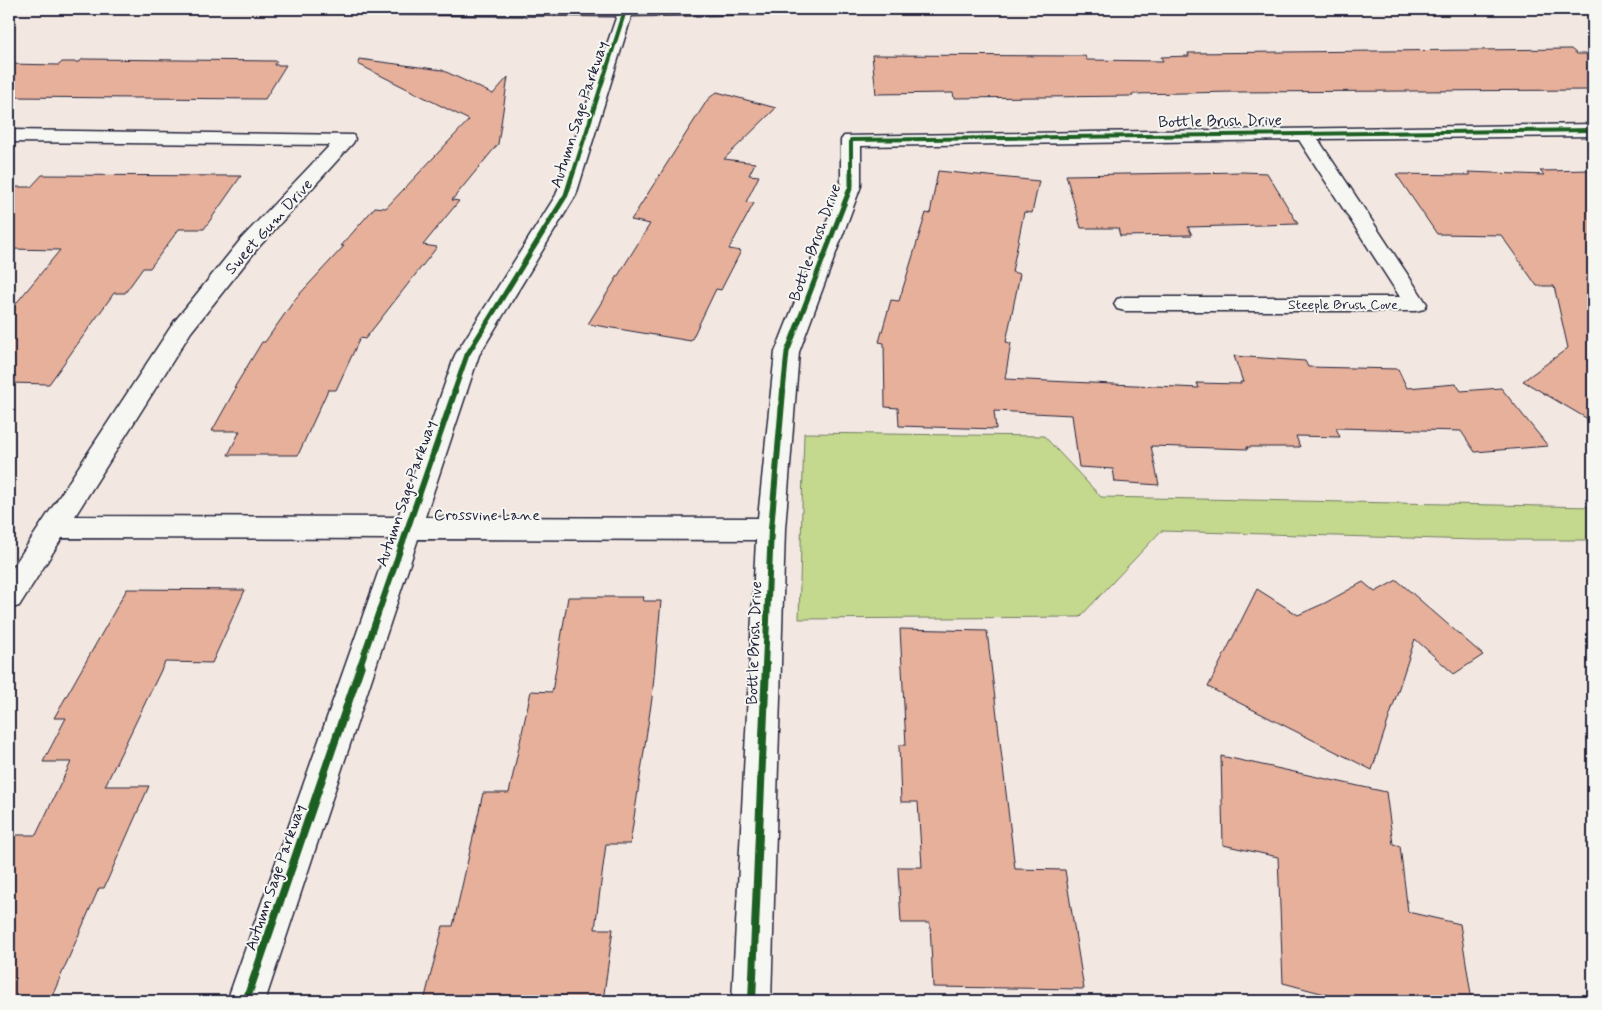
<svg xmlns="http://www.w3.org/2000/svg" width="1602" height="1010" viewBox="0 0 1602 1010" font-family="Mynerve,sans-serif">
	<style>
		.green { fill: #c4d88e; stroke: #737d64 }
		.building { fill: #e6b09b; stroke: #22223b }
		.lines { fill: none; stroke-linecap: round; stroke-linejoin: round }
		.street-casing { stroke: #22223b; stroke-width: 3 }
		.secondary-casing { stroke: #22223b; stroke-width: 3 }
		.street { fill: #f6f6f2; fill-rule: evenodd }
		.secondary { fill: #f6f6f2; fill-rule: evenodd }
		.cycleway-far3-casing { stroke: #f6f6f2; stroke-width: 5.5 }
		.cycleway-far2-casing { stroke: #f6f6f2; stroke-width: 8 }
		.cycleway-far1-casing { stroke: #f6f6f2; stroke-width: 9 }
		.cycleway-casing { stroke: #f6f6f2; stroke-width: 11 }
		.cycleway-far3 { stroke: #1b5e20; stroke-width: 4 }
		.cycleway-far2 { stroke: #1b5e20; stroke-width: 5 }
		.cycleway-far1 { stroke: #1b5e20; stroke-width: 6 }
		.cycleway { stroke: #1b5e20; stroke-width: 8 }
		.labels { text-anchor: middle; stroke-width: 4; stroke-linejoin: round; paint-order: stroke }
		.far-street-label { font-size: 14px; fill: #22223b; stroke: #f6f6f2 }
		.street-label { font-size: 16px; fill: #22223b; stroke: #f6f6f2 }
	</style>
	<rect width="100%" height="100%" fill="#f3e8e1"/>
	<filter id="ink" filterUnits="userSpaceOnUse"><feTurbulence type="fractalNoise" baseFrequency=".02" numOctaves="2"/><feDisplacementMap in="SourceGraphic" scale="10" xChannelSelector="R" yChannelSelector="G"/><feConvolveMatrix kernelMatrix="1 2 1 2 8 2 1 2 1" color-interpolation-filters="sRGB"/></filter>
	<g filter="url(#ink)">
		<path class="green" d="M 804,433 L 1044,436 L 1101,497 L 1593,507 L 1593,540 L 1477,540 L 1161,531 L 1080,617 L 799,619 Z"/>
		<path class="building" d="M 1571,49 L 1577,54 L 1593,54 L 1593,90 L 1235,92 L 1132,94 L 1133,96 L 954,98 L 953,93 L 876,94 L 872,55 L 1085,56 L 1087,60 L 1163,61 L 1161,57 L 1189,56 L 1188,53 Z
			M 83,59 L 277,61 L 274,65 L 286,65 L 265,99 L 9,97 L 9,64 L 59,65 L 62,62 L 79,62 Z
			M 359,59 L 442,70 L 493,94 L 508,77 L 498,144 L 452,200 L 459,201 L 423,245 L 437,247 L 365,339 L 360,338 L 336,390 L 328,390 L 298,455 L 228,455 L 240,431 L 212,431 L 236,388 L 234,388 L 262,342 L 265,342 L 296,298 L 344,246 L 341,246 L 375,207 L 386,208 L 469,120 L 358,64 Z
			M 717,92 L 776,108 L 724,159 L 755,163 L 749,175 L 759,176 L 746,202 L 754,203 L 729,249 L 741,251 L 721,290 L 716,289 L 691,341 L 588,324 L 650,224 L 631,220 L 708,99 Z
			M 1593,170 L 1593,422 L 1523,381 L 1568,348 L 1554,286 L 1537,286 L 1501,235 L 1437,234 L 1396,174 L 1470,175 L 1468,172 L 1544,175 L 1540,171 Z
			M 938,171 L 1039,181 L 1032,213 L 1024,212 L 1012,272 L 1020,274 L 1006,342 L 1011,343 L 1005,379 L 1199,388 L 1197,383 L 1241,384 L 1240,382 L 1243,382 L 1234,356 L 1305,361 L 1308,367 L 1398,369 L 1407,388 L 1456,384 L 1461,391 L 1501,388 L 1548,446 L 1475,452 L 1461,431 L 1336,428 L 1340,437 L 1296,436 L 1300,447 L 1247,447 L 1248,449 L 1151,446 L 1159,485 L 1115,482 L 1113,469 L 1079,467 L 1072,415 L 994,411 L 996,429 L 899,426 L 898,408 L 885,407 L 884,343 L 879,342 L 891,300 L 899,301 L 926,213 L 930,214 Z
			M 1243,172 L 1267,173 L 1298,224 L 1188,227 L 1192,235 L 1120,236 L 1118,228 L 1081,228 L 1066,175 Z
			M 42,175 L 241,176 L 204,229 L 179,229 L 150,268 L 143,268 L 125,293 L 114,293 L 49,384 L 9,383 L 9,312 L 60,250 L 9,249 L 9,187 L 31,187 Z
			M 1397,580 L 1483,655 L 1454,674 L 1415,639 L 1372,770 L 1208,687 L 1257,589 L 1298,615 L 1325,603 L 1363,582 L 1375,592 Z
			M 127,589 L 245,590 L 212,663 L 165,662 L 105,786 L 149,786 L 104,888 L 99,888 L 50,1001 L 9,1001 L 9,835 L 36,835 L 71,762 L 43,762 L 66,718 L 54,718 Z
			M 568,597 L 644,597 L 643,601 L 661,601 L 652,698 L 630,844 L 606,844 L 595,929 L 613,929 L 603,1001 L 424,1001 L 443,926 L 453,926 L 483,793 L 509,793 L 531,691 L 552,692 Z
			M 900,629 L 987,631 L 1015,869 L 1065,870 L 1084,989 L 933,987 L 930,923 L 901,923 L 898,867 L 922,867 L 918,802 L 901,802 L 899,745 L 906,745 Z
			M 1221,756 L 1386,792 L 1393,844 L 1400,846 L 1408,912 L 1460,924 L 1472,1001 L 1351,1001 L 1283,983 L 1278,857 L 1223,845 Z"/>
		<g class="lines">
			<g class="street-casing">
				<path id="street" d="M 619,9 L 631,9 L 633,11 L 576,195 L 479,355 L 425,517 L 758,518 L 775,352 L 841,186 L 841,140 L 844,136 L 1593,124 L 1593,136 L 1318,139 L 1427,304 L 1424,309 L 1416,311 L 1125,311 L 1117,309 L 1114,304 L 1117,299 L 1125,297 L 1400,297 L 1299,140 L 861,146 L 861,186 L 799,352 L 785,529 L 771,1001 L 732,1001 L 756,540 L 418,539 L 265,1001 L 227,1001 L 390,539 L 62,538 L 19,606 L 9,609 L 9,573 L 174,322 L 241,239 L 330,145 L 9,142 L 9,130 L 353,135 L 355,139 L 353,143 L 257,249 L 191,332 L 75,516 L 398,517 L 455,355 L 556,195 Z"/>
			</g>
			<g class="secondary-casing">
				<path id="secondary" d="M 358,9 L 785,9 L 777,14 L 625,16 L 366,14 Z"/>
			</g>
			<use href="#street" class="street"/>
			<use href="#secondary" class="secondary"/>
			<g class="cycleway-far3-casing">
				<path id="cycleway-far3" d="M 573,174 L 625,11
					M 851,174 L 851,140 L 1593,130"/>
			</g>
			<g class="cycleway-far2-casing">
				<path id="cycleway-far2" d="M 454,392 L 467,355 L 566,195 L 573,173
					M 783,392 L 787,352 L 851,186 L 851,173"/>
			</g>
			<g class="cycleway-far1-casing">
				<path id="cycleway-far1" d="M 360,666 L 455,391
					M 765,666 L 771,529 L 783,391"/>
			</g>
			<g class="cycleway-casing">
				<path id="cycleway" d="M 246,1001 L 361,665
					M 752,1001 L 766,665"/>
			</g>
			<use href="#cycleway-far3" class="cycleway-far3"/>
			<use href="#cycleway-far2" class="cycleway-far2"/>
			<use href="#cycleway-far1" class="cycleway-far1"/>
			<use href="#cycleway" class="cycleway"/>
		</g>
	</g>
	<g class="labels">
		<g class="far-street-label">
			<text x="1343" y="309">Steeple Brush Cove</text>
		</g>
		<g class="street-label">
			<text transform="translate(578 114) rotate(-72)" y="6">Autumn Sage Parkway</text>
			<text transform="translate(1220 120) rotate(-1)" y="6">Bottle Brush Drive</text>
			<text transform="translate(268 226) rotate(-48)" y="6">Sweet Gum Drive</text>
			<text transform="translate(814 242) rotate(-70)" y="6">Bottle Brush Drive</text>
			<text transform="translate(405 493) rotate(-71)" y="6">Autumn Sage Parkway</text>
			<text x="487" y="520">Crossvine Lane</text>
			<text transform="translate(753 643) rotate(-88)" y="6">Bottle Brush Drive</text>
			<text transform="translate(274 877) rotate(-71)" y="6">Autumn Sage Parkway</text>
		</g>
	</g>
	<rect width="1602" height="1010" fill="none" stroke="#f6f6f2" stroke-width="30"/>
	<rect x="15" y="15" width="1572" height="980" fill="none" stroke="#22223b" stroke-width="2" filter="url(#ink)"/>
</svg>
